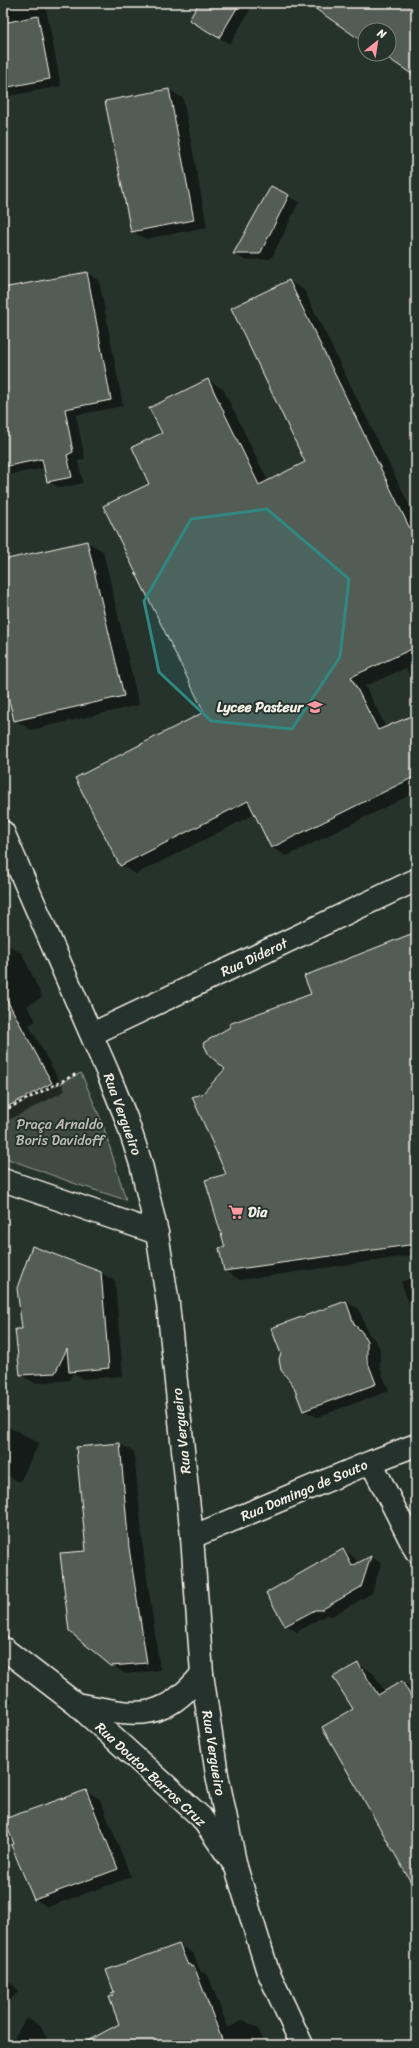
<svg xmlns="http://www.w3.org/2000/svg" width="419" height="2048" viewBox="0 0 419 2048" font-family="Sriracha,sans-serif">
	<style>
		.green { fill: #414b45; stroke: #9a9e96 }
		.shadow { fill: #0007 }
		.building { fill: #525c55; stroke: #f4f1e8 }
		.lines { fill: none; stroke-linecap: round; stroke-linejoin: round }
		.minor-casing { stroke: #f4f1e8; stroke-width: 25 }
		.major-casing { stroke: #f4f1e8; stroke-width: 25 }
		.path { stroke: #f4f1e8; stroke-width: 2.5; stroke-dasharray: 3 3; stroke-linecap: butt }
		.minor { stroke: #26332d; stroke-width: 22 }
		.major { stroke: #26332d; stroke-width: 22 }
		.marked { fill: #318880; fill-opacity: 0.2; stroke: #318880; stroke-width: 3; stroke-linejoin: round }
		.labels { text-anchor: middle; stroke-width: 4; stroke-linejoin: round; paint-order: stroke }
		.poi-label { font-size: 14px; font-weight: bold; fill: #f4f1e8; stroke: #26332d; text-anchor: end }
		.street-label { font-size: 14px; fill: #f4f1e8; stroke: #26332d }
		.park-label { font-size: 14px; fill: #bebfb7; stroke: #26332d }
	</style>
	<rect width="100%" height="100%" fill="#26332d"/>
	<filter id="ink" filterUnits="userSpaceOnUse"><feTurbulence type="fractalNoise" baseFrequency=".025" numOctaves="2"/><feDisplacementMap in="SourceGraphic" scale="8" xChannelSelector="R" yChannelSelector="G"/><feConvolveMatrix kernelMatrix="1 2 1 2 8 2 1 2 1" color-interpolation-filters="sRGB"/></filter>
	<g filter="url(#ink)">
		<path class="green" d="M 81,1073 L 102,1122 L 126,1200 L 76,1184 L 3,1157 L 3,1112 Z"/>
		<path class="shadow" d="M 3,3 L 45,3 L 61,86 L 3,97 Z
			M 200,3 L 254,3 L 230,44 L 190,20 Z
			M 169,90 L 183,98 L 207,227 L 146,239 L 132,231 Z
			M 271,187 L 299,202 L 271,259 L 245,260 L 234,254 Z
			M 87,273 L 99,280 L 123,406 L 76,415 L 85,459 L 78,461 L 83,483 L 60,488 L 48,481 L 45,468 L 3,476 L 3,289 Z
			M 289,281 L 304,290 L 416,519 L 416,690 L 406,668 L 365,686 L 386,727 L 416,715 L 416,792 L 287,856 L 272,848 L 255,814 L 136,874 L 121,865 L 206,713 L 151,484 L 163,433 L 208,380 L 223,389 L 268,481 L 306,463 Z
			M 87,542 L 103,551 L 139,705 L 31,730 L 15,720 L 3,669 L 3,561 Z
			M 416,933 L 416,1255 L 240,1280 L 225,1271 L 228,1175 L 203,1094 L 312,995 Z
			M 8,945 L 22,953 L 42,997 L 27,1006 L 36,1021 L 29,1025 L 65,1091 L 3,1123 L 3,948 Z
			M 101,1273 L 115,1281 L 123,1376 L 84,1379 L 73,1373 L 69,1380 L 35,1383 L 21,1375 L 23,1330 Z
			M 416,1276 L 416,1322 L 401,1282 Z
			M 346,1302 L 359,1309 L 368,1333 L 376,1341 L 380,1349 L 380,1368 L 389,1391 L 317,1417 L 303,1410 L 282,1354 Z
			M 3,1424 L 39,1443 L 20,1482 L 3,1474 Z
			M 120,1444 L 134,1452 L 144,1556 L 160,1670 L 126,1674 L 112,1665 L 87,1552 Z
			M 343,1550 L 354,1557 L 358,1564 L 371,1557 L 381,1563 L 372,1593 L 332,1616 L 326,1615 L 297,1632 L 286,1625 L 268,1593 Z
			M 358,1664 L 373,1673 L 385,1692 L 402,1682 L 416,1690 L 416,1874 L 354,1710 Z
			M 3,1694 L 12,1701 L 3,1711 Z
			M 86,1791 L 100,1799 L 131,1877 L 48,1907 L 35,1899 L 3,1820 Z
			M 179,1945 L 193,1953 L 200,1971 L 208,1975 L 228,2028 L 244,2020 L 257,2028 L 266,2045 L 82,2045 L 120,2024 L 114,1996 Z
			M 3,1976 L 19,1991 L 3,2007 Z
			M 26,2018 L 40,2025 L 51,2045 L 10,2045 Z"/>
		<path class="building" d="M 199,3 L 240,3 L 219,38 L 189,20 Z
			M 307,3 L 416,3 L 416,77 L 382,54 L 389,54 L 389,30 L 365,30 L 365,43 Z
			M 38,16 L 50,79 L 3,88 L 3,23 Z
			M 169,89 L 194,220 L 131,232 L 105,101 Z
			M 271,186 L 289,195 L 260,254 L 233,254 Z
			M 87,272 L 111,400 L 65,409 L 73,452 L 67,455 L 72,477 L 47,482 L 42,459 L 3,467 L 3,288 Z
			M 289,280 L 416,541 L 416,647 L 351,677 L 378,730 L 416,714 L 416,776 L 271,848 L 248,801 L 120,866 L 75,778 L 204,712 L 103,506 L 149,484 L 132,447 L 162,433 L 149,408 L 208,379 L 259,485 L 305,462 L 231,308 Z
			M 87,541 L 124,696 L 14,721 L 3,674 L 3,560 Z
			M 416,932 L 416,1244 L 224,1271 L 219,1248 L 225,1247 L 205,1180 L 226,1174 L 192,1097 L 202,1094 L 225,1069 L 209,1055 L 203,1043 L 230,1027 L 229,1024 L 311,994 L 304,976 Z
			M 3,993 L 52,1083 L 3,1109 Z
			M 32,1246 L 101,1272 L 109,1368 L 69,1372 L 67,1349 L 55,1373 L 20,1375 L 15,1329 L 22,1329 L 17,1288 Z
			M 346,1301 L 354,1324 L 362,1332 L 367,1341 L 367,1360 L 376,1384 L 303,1411 L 293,1385 L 281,1370 L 279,1359 L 281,1354 L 271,1328 Z
			M 120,1443 L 129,1548 L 147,1663 L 111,1666 L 69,1631 L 60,1553 L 86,1551 L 76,1447 Z
			M 343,1549 L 352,1566 L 371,1556 L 361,1587 L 321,1610 L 315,1610 L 285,1626 L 266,1593 Z
			M 358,1663 L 378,1695 L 402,1681 L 416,1705 L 416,1891 L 322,1727 L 353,1709 L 333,1677 Z
			M 86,1790 L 118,1869 L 34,1900 L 11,1845 L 14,1844 L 4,1819 Z
			M 179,1944 L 188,1965 L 190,1964 L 191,1967 L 194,1966 L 224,2045 L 80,2045 L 119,2024 L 109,1997 L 113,1996 L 111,1993 L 114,1992 L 106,1970 Z"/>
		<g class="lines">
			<g class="minor-casing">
				<path id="minor" d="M 92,1034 L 416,880
					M 3,1180 L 157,1233
					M 371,1462 L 416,1551
					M 192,1537 L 371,1462 L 416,1445
					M 3,1648 L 76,1704 L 201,1817 L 236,1867
					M 76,1704 C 135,1715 160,1725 202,1674"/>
			</g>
			<g class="major-casing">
				<path id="major" d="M 3,832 L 108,1073 L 126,1118 L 141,1164 L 157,1233 L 168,1304 L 192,1537 L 202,1674 L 217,1775 L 236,1867 L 267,1969 L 302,2045"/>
			</g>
			<path class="path" d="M 3,1111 L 78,1073"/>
			<use href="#minor" class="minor"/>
			<use href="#major" class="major"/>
		</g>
	</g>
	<path class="marked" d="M 267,509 L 349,579 L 340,657 L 292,729 L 211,721 L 159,672 L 144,601 L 191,519 Z"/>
	<defs>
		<g id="school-bare" transform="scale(1.2)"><path d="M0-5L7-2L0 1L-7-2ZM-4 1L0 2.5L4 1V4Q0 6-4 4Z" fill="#ff9aa2" stroke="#26332d" stroke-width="2.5" paint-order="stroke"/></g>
		<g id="supermarket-bare" transform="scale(1.2)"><path d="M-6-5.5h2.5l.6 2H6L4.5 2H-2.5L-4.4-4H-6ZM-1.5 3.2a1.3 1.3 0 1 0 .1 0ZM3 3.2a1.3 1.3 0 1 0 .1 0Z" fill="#ff9aa2" stroke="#26332d" stroke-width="2.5" paint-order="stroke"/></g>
	</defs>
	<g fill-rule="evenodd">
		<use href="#school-bare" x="315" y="707"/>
		<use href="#supermarket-bare" x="236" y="1212"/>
	</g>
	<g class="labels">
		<g class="poi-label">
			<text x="303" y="712">Lycee Pasteur</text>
			<text x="248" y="1217" text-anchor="start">Dia</text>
		</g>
		<g class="street-label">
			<text transform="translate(254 957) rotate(-25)" y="5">Rua Diderot</text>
			<text transform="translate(123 1114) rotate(70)" y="5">Rua Vergueiro</text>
			<text transform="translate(181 1431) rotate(-96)" y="5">Rua Vergueiro</text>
			<text transform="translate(304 1490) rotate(-23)" y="5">Rua Domingo de Souto</text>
			<text transform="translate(214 1753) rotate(81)" y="5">Rua Vergueiro</text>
			<text transform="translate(151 1774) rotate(43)" y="5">Rua Doutor Barros Cruz</text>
		</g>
		<g class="park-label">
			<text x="60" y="1129">Praça Arnaldo<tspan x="60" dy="16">Boris Davidoff</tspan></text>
		</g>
	</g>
	<rect width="419" height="2048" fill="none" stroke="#26332d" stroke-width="16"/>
	<rect x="8" y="8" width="403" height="2032" fill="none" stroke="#f4f1e8" stroke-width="1.5" filter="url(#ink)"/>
	<g transform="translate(377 42) rotate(30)"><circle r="19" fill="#26332d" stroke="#787f78"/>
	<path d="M0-3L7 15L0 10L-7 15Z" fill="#ff9aa2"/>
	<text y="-6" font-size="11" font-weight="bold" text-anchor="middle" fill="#f4f1e8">N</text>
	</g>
</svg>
